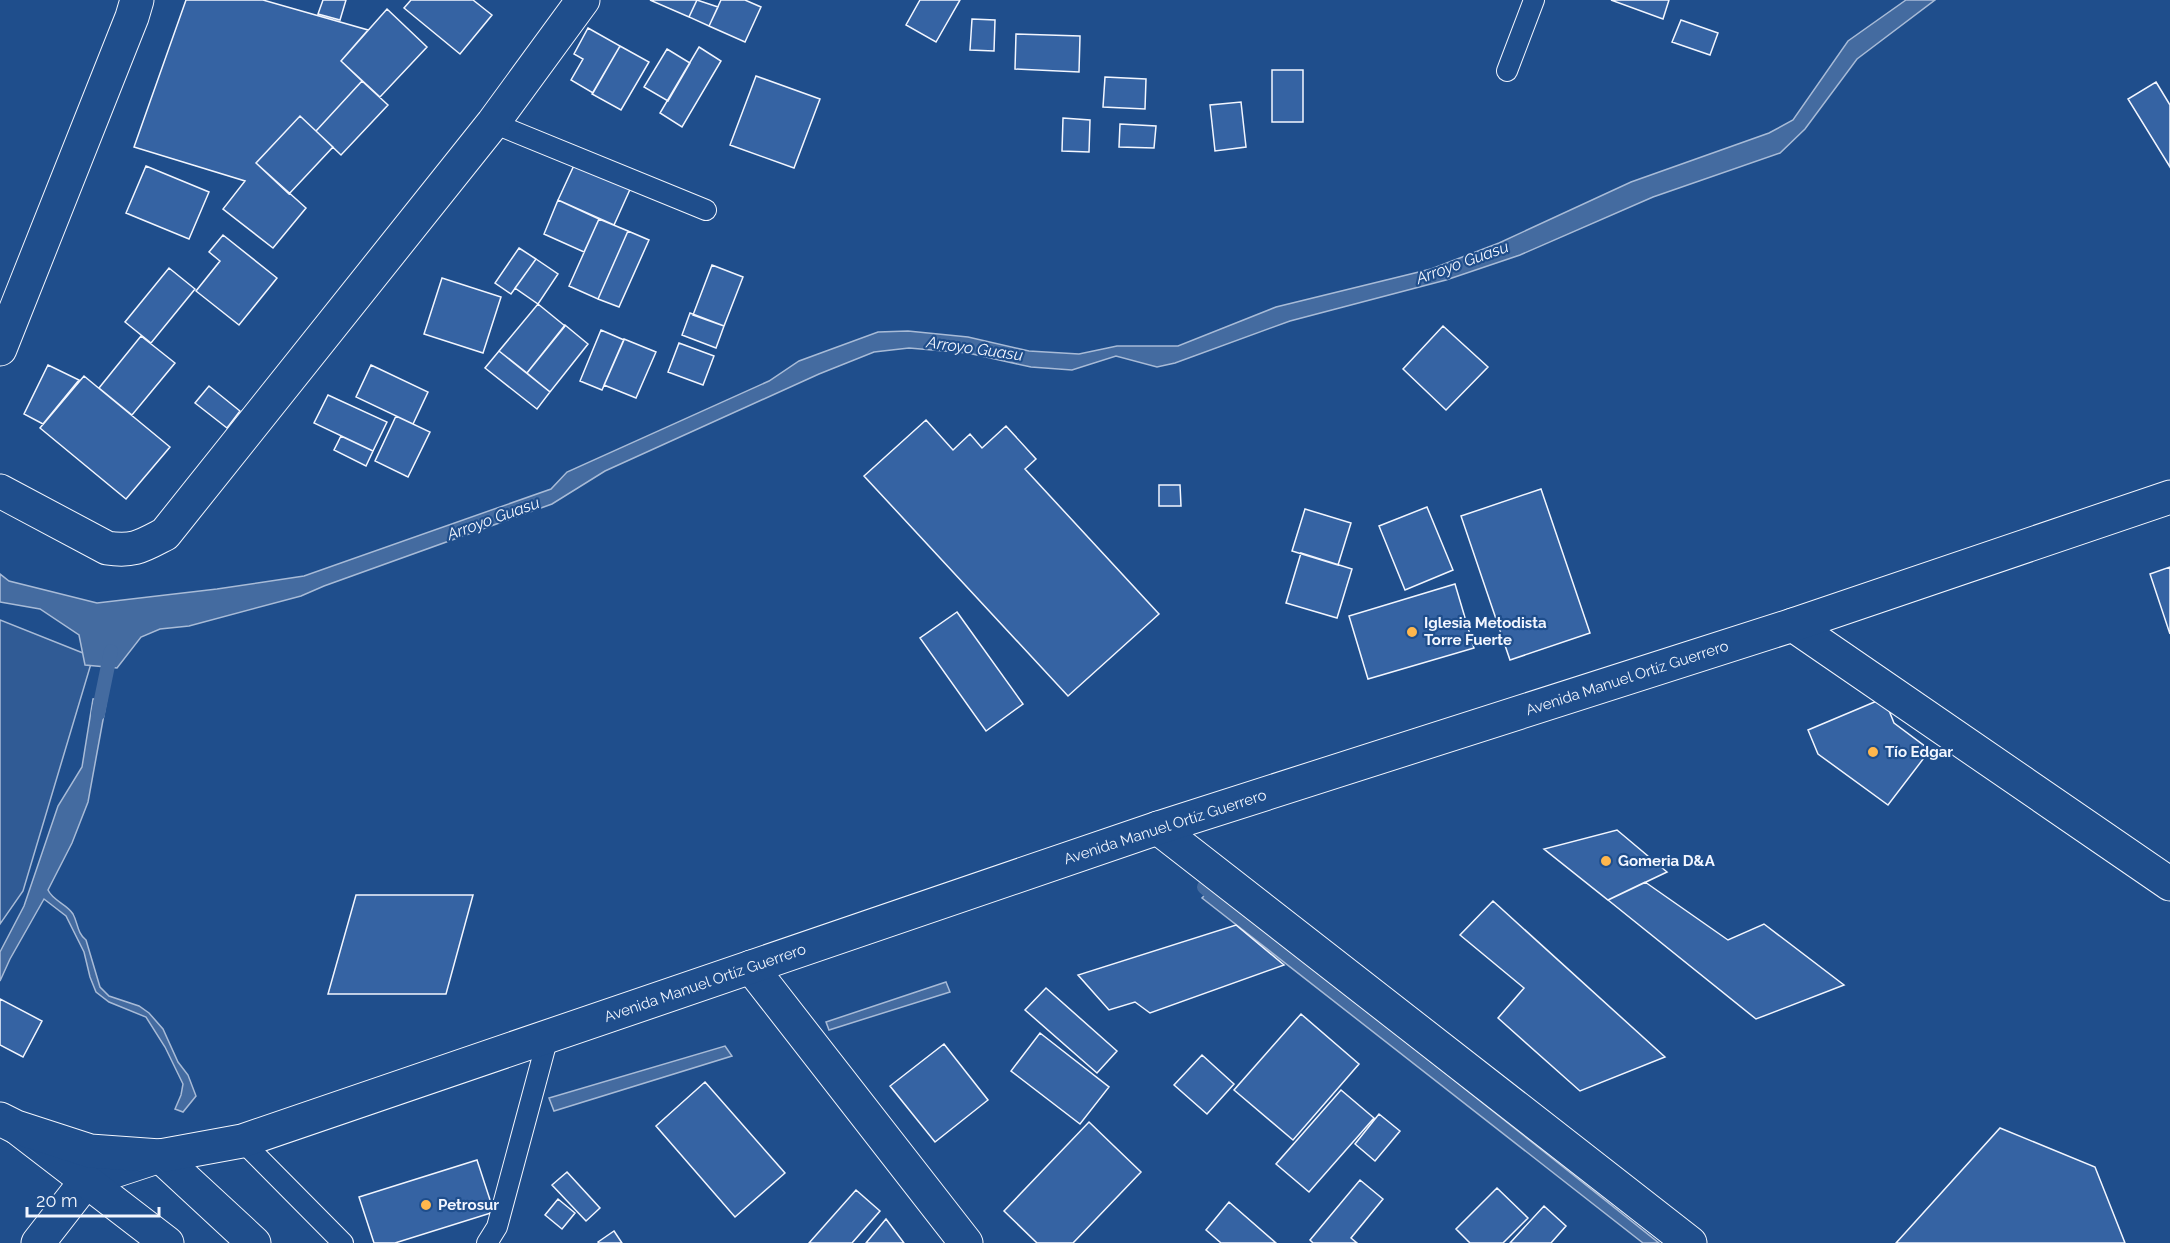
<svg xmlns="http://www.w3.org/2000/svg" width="2170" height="1243" viewBox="0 0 2170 1243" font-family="Raleway,sans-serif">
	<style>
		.built { fill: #305b95; stroke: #a8bbd7; stroke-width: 1.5 }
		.water { fill: #446ba0; stroke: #a8bbd7; stroke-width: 1.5 }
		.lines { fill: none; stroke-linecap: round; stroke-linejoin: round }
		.stream { stroke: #446ba0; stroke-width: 14 }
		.building { fill: #3563a3; stroke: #f2f6ff; stroke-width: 1.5 }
		.service-casing { stroke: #f2f6ff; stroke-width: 22 }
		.minor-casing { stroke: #f2f6ff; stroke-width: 35 }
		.tertiary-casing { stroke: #f2f6ff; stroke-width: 35 }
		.secondary-casing { stroke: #f2f6ff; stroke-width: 35 }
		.primary-casing { stroke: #f2f6ff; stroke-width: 35 }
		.service { stroke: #1f4e8c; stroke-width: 20 }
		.minor { stroke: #1f4e8c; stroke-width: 33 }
		.tertiary { stroke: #1f4e8c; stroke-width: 33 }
		.secondary { stroke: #1f4e8c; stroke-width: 33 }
		.primary { stroke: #1f4e8c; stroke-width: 33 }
		.poi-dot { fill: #ffb74d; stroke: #1f4e8c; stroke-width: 2 }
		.labels { text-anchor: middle; stroke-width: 4.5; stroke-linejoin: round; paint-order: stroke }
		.poi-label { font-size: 15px; font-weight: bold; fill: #f2f6ff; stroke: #1f4e8c; text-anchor: start }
		.street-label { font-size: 15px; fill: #f2f6ff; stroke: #1f4e8c }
		.water-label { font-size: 16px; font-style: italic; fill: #f2f6ff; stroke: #1f4e8c }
	</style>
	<rect width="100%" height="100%" fill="#1f4e8c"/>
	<path class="built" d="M 0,620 L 93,657 L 23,891 L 0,924 Z"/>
	<path class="water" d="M 1906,0 L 1935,0 L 1857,59 L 1805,129 L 1780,153 L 1653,197 L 1520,255 L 1446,280 L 1290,321 L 1175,363 L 1157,367 L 1116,356 L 1072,370 L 1031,367 L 968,353 L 909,348 L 874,352 L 819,374 L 605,471 L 552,504 L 324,586 L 301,596 L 189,626 L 160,629 L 141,637 L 117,668 L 85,665 L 79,635 L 40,609 L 0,602 L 0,574 L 9,581 L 97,603 L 217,589 L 304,576 L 551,489 L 567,472 L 769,381 L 799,361 L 878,332 L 908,331 L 968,337 L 1029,351 L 1079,354 L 1117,346 L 1178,346 L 1276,307 L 1431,269 L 1499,243 L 1631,182 L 1769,133 L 1793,120 L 1848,41 Z
		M 107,698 L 88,802 L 72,843 L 48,890 C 53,901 67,904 73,914 C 78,923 77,933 86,940 L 100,987 L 109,996 L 139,1006 L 149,1013 L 163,1029 L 178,1062 L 188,1075 L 196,1096 L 183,1112 L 175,1109 L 181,1095 L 183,1084 L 165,1047 L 146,1017 L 109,1002 L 96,992 L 90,977 L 84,952 L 66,916 L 44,899 L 10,959 L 0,981 L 0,952 L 24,906 L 58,806 L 82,767 L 93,699 Z
		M 1212,888 L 1659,1243 L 1643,1243 L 1202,898 Z
		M 946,982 L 950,992 L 829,1030 L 826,1022 Z
		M 725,1046 L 732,1056 L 554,1111 L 549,1098 Z"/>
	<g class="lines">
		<path class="stream" d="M 98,714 L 111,651
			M 1204,887 L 1222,903"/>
	</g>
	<path class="building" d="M 186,0 L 263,0 L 368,30 L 341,61 L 362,81 L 316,131 L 300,116 L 256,163 L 306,208 L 273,248 L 223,209 L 245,181 L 134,147 Z
		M 323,0 L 346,0 L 340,20 L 318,14 Z
		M 411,0 L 473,0 L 492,15 L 460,54 L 404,8 Z
		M 650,0 L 697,0 L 689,17 Z
		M 697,0 L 718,7 L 709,26 L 689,17 Z
		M 721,0 L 745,0 L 761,7 L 745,42 L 709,26 Z
		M 920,0 L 960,0 L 936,42 L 906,25 Z
		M 1611,0 L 1669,0 L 1663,19 Z
		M 387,9 L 427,47 L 380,97 L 341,61 Z
		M 972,19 L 995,20 L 994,51 L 970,50 Z
		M 1681,20 L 1718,33 L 1710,55 L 1672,42 Z
		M 588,28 L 620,46 L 593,93 L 571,80 L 583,59 L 574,54 Z
		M 1016,34 L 1080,36 L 1079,72 L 1015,69 Z
		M 620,46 L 649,62 L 621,110 L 592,94 Z
		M 699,47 L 721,61 L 682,127 L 660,113 Z
		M 667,49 L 690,63 L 668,101 L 644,87 Z
		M 1272,70 L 1303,70 L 1303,122 L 1272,122 Z
		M 756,76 L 820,99 L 794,168 L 730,145 Z
		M 1105,77 L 1146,79 L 1145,109 L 1103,107 Z
		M 362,81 L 388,105 L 341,155 L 316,131 Z
		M 2156,82 L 2170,105 L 2170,167 L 2128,99 Z
		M 1241,102 L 1246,147 L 1215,151 L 1210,105 Z
		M 300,116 L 333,147 L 289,194 L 256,163 Z
		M 1063,118 L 1090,120 L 1089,152 L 1062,151 Z
		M 1120,124 L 1156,126 L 1154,148 L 1119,147 Z
		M 576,161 L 632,185 L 614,225 L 558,200 Z
		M 146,166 L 209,192 L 189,239 L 126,213 Z
		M 558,200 L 599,219 L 584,252 L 544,234 Z
		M 599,219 L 628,231 L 598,299 L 569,286 Z
		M 628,231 L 649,240 L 619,307 L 598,299 Z
		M 223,235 L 277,278 L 239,325 L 196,291 L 220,261 L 209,252 Z
		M 519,248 L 536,259 L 511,294 L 495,283 Z
		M 536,259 L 558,274 L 538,304 L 515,288 Z
		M 712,265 L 743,277 L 724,326 L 693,315 Z
		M 169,268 L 195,289 L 151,343 L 125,322 Z
		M 442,278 L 501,297 L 483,353 L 424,334 Z
		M 538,304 L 565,326 L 527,373 L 499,351 Z
		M 690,313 L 724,326 L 716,348 L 682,335 Z
		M 565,325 L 588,344 L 550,392 L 527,373 Z
		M 1443,326 L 1488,367 L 1446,410 L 1403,369 Z
		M 601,330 L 624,340 L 602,390 L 580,381 Z
		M 141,336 L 175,363 L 132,415 L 99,388 Z
		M 624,339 L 656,352 L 636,398 L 604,385 Z
		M 679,343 L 714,356 L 703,385 L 668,372 Z
		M 499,351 L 550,392 L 537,409 L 485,368 Z
		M 48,365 L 79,380 L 43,424 L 24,414 Z
		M 371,365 L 428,392 L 413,424 L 356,397 Z
		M 84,376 L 170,447 L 126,499 L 40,428 Z
		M 209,386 L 240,411 L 227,428 L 195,403 Z
		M 328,395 L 387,422 L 373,451 L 314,423 Z
		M 396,416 L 430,432 L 408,477 L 375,461 Z
		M 926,420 L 953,450 L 970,434 L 982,448 L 1006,426 L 1036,459 L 1025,469 L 1159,614 L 1068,696 L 864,476 Z
		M 341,436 L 373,451 L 366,466 L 334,450 Z
		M 1159,485 L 1180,485 L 1181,506 L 1159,506 Z
		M 1541,489 L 1590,633 L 1510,660 L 1461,516 Z
		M 1427,507 L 1453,570 L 1405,590 L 1379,526 Z
		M 1305,509 L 1351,523 L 1338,565 L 1292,551 Z
		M 1301,553 L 1352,569 L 1337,618 L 1286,603 Z
		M 2170,567 L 2170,634 L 2150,574 Z
		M 1455,584 L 1474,648 L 1368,679 L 1349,616 Z
		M 957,612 L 1023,704 L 986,731 L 920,638 Z
		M 1884,698 L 1894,723 L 1930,750 L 1888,805 L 1818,754 L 1808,730 Z
		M 1617,830 L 1667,872 L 1608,900 L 1544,849 Z
		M 1645,882 L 1728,940 L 1764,924 L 1844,985 L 1756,1019 L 1608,900 Z
		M 356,895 L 473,895 L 446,994 L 328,994 Z
		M 1493,901 L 1665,1057 L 1580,1091 L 1498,1018 L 1524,988 L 1460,935 Z
		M 1236,925 L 1284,965 L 1150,1013 L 1135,1002 L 1109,1010 L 1078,975 Z
		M 1046,988 L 1117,1051 L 1097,1073 L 1025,1010 Z
		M 0,999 L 42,1021 L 23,1057 L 0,1045 Z
		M 1301,1014 L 1359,1064 L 1293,1140 L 1234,1090 Z
		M 1040,1033 L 1109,1087 L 1080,1124 L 1011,1071 Z
		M 944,1044 L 988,1100 L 935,1142 L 890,1086 Z
		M 1202,1055 L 1234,1084 L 1207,1114 L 1174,1085 Z
		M 705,1082 L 785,1173 L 735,1217 L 656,1126 Z
		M 1341,1090 L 1374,1118 L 1309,1192 L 1276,1164 Z
		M 1379,1114 L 1400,1131 L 1375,1161 L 1355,1144 Z
		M 1089,1122 L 1141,1172 L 1073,1243 L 1037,1243 L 1004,1211 Z
		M 2000,1128 L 2095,1167 L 2125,1243 L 1896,1243 Z
		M 477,1160 L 494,1212 L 395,1243 L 374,1243 L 359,1197 Z
		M 567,1172 L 600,1208 L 586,1221 L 552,1185 Z
		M 1360,1180 L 1383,1199 L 1351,1238 L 1357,1243 L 1313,1243 L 1310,1240 Z
		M 1497,1188 L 1528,1218 L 1503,1243 L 1470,1243 L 1456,1229 Z
		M 856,1190 L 880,1211 L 852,1243 L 809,1243 Z
		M 558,1199 L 575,1213 L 562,1229 L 545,1215 Z
		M 1229,1202 L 1276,1243 L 1221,1243 L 1206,1230 Z
		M 1544,1206 L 1566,1226 L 1551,1243 L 1510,1243 Z
		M 886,1219 L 904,1243 L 866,1243 Z
		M 614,1231 L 622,1243 L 599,1243 L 598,1242 Z"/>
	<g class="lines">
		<g class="service-casing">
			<path id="service" d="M 1507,71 L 1534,0
				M 493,123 L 706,210
				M 242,1141 L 343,1243
				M 487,1243 L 497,1227 L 548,1037"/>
		</g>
		<g class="minor-casing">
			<path id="minor" d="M 0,491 L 107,548 C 134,552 142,546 165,534 L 493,123 L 583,0
				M 1793,625 L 2170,884
				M 1158,828 L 1690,1243
				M 751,967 L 966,1243
				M 38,1243 L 87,1180 L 160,1156"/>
		</g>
		<g class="tertiary-casing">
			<path id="tertiary" d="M 20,1130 L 167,1243
				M 160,1156 L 254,1243"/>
		</g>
		<g class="secondary-casing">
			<path id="secondary" d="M 0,349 L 132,17 L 137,0"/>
		</g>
		<g class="primary-casing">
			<path id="primary" d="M 0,1119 L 16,1127 L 90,1151 L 160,1156 L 242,1141 L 1158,828 L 1793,625 L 2170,497"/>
		</g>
		<use href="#service" class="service"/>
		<use href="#minor" class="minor"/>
		<use href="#tertiary" class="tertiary"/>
		<use href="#secondary" class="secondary"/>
		<use href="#primary" class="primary"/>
	</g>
	<g class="poi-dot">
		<circle cx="1412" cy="632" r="6"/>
		<circle cx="1873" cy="752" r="6"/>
		<circle cx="1606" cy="861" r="6"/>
		<circle cx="426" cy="1205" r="6"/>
	</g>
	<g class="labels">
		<g class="poi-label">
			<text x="1424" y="628">Iglesia Metodista<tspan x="1424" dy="17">Torre Fuerte</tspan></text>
			<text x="1885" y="757">Tío Edgar</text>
			<text x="1618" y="866">Gomeria D&amp;A</text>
			<text x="438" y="1210">Petrosur</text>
		</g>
		<g class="street-label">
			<text transform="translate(1627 678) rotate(-18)" y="5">Avenida Manuel Ortíz Guerrero</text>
			<text transform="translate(1165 827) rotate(-18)" y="5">Avenida Manuel Ortíz Guerrero</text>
			<text transform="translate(705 983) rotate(-19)" y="5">Avenida Manuel Ortíz Guerrero</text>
		</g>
		<g class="water-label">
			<text transform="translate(1462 262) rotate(-20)" y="6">Arroyo Guasu</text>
			<text transform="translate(975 348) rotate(8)" y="6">Arroyo Guasu</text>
			<text transform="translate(493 518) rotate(-20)" y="6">Arroyo Guasu</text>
		</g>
	</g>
	<path d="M27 1207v9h132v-9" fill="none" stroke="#f2f6ff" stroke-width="3"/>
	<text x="36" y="1207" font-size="18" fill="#f2f6ff" stroke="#1f4e8c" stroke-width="4.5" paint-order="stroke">20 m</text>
</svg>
